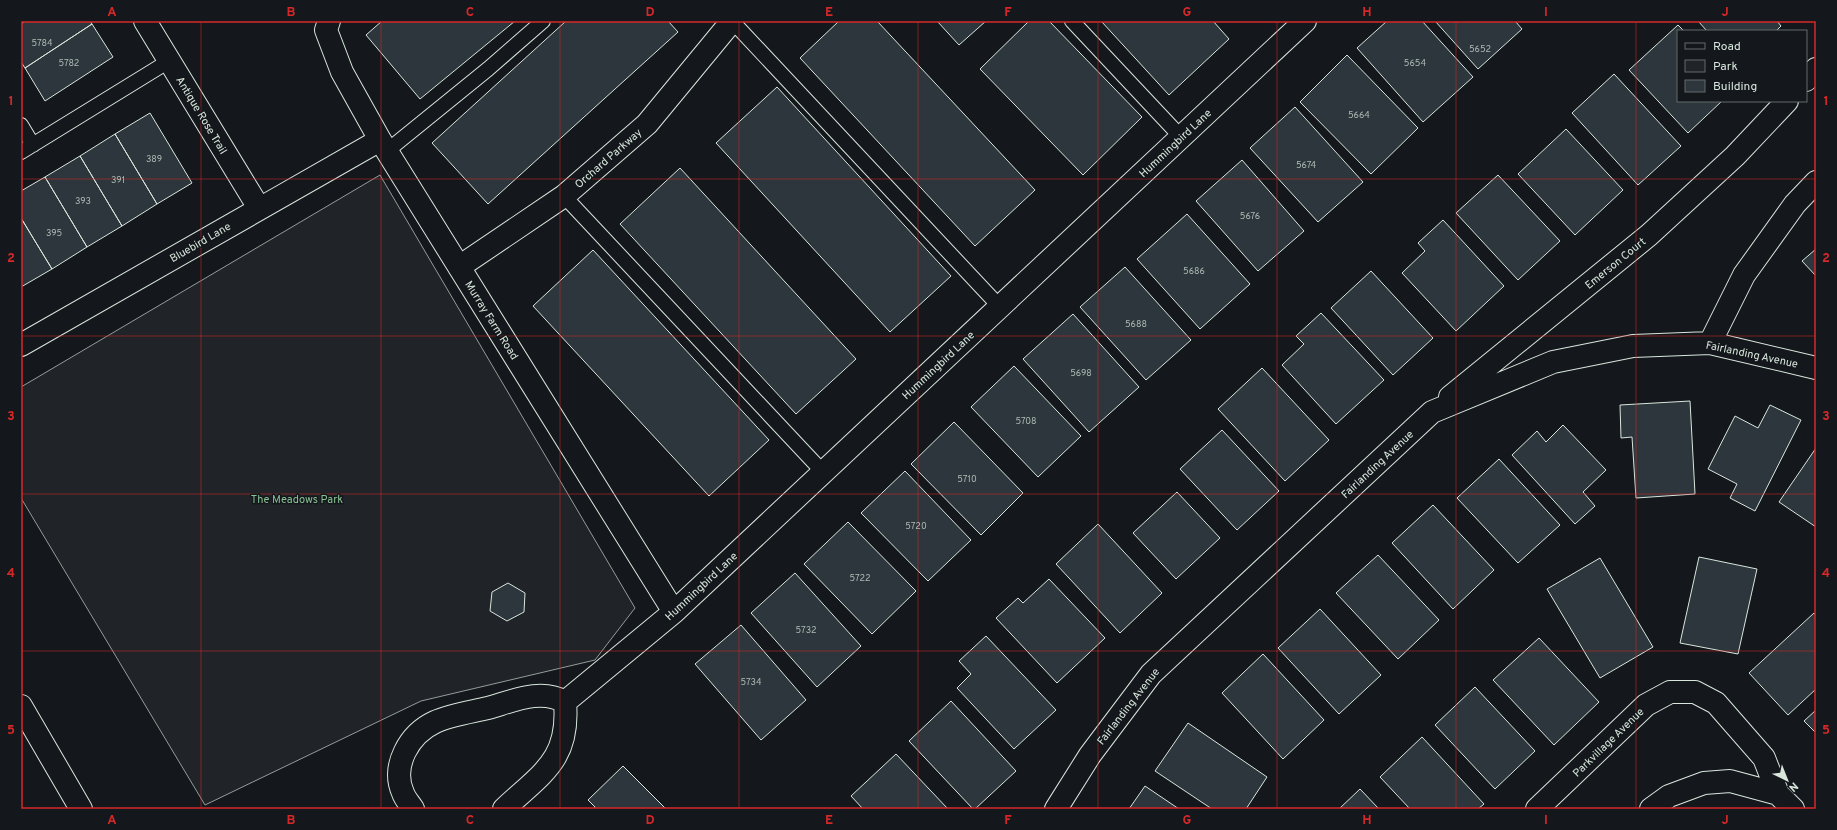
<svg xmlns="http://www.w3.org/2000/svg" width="1837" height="830" viewBox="0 0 1837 830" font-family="Overpass,sans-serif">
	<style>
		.green { fill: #202428; stroke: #939e99 }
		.building { fill: #2c363c; stroke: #d8e6dc }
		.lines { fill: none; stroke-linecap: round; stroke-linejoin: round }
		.lane-casing { stroke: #d8e6dc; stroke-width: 16 }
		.street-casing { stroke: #d8e6dc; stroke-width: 24 }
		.secondary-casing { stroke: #d8e6dc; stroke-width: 24 }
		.lane { stroke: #14181c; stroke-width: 14 }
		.street { stroke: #14181c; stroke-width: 22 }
		.secondary { stroke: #14181c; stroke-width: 22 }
		.grid { fill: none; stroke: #d62828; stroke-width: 1; stroke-opacity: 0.55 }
		.labels { text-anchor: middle; stroke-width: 3; stroke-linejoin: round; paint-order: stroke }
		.number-label { font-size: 9px; fill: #adbab4 }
		.street-label { font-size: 11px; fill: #d8e6dc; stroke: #14181c }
		.park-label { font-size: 11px; fill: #8ac095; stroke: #14181c }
		.neatline { fill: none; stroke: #d62828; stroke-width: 1.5 }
		.grid-label { font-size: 13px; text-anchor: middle; font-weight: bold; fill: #d62828 }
	</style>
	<rect width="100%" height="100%" fill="#14181c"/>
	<path class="green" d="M 380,175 L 635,608 L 595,660 L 421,701 L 205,805 L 21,498 L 21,387 Z"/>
	<path class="building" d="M 25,21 L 90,21 L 92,24 L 25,68 L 21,62 L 21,24 Z
		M 382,21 L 515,21 L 420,99 L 366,35 Z
		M 566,21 L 668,21 L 678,32 L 488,204 L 432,143 Z
		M 839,21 L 877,21 L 1035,190 L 975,246 L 800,58 Z
		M 937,21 L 986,21 L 959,45 Z
		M 1029,21 L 1049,21 L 1142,117 L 1083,175 L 980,69 Z
		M 1101,21 L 1213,21 L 1229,39 L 1169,95 Z
		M 1387,21 L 1422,21 L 1473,77 L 1423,122 L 1357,48 Z
		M 1435,21 L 1515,21 L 1522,29 L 1478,69 Z
		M 1698,21 L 1777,21 L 1781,26 L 1776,31 L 1707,31 Z
		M 92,24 L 113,57 L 45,101 L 25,68 Z
		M 1678,25 L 1684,31 L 1678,31 L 1678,101 L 1722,101 L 1688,133 L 1629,70 Z
		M 1347,55 L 1418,128 L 1371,174 L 1300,102 Z
		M 1614,74 L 1681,146 L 1638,185 L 1572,113 Z
		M 777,87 L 951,276 L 890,332 L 716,143 Z
		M 1295,107 L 1363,182 L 1318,222 L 1250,148 Z
		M 150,113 L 192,183 L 157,204 L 115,134 Z
		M 1566,129 L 1623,190 L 1575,235 L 1518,174 Z
		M 115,134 L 157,204 L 122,226 L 80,156 Z
		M 80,156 L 122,226 L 87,247 L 45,177 Z
		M 1242,160 L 1304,231 L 1258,271 L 1196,201 Z
		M 680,168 L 856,359 L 796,414 L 620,224 Z
		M 1498,175 L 1560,241 L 1518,280 L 1456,213 Z
		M 45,177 L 87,247 L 52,269 L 21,218 L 21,191 Z
		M 1187,214 L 1250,284 L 1200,329 L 1137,259 Z
		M 21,218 L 52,269 L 21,287 Z
		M 1443,220 L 1504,286 L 1456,331 L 1402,273 L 1425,251 L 1418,243 Z
		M 1816,249 L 1816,276 L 1802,261 Z
		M 593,250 L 769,440 L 709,496 L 533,306 Z
		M 1125,267 L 1191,340 L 1146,380 L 1080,307 Z
		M 1371,271 L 1433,338 L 1393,375 L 1331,308 Z
		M 1321,313 L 1384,380 L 1336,424 L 1282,365 L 1304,344 L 1296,336 Z
		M 1073,314 L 1139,387 L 1089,432 L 1023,359 Z
		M 1014,366 L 1081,436 L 1038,477 L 971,407 Z
		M 1262,368 L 1329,440 L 1285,481 L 1218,409 Z
		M 1690,401 L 1695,494 L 1636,498 L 1632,437 L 1621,438 L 1620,405 Z
		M 1770,405 L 1801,420 L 1755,511 L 1730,498 L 1737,484 L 1708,469 L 1735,416 L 1758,428 Z
		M 954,422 L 1023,493 L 981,535 L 911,464 Z
		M 1563,425 L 1606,470 L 1583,492 L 1595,506 L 1575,524 L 1512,455 L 1537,431 L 1546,442 Z
		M 1222,430 L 1279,491 L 1237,530 L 1180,469 Z
		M 1816,448 L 1816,527 L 1779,502 Z
		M 1499,459 L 1560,525 L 1518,563 L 1457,498 Z
		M 905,471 L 971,540 L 928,581 L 861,513 Z
		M 1177,492 L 1220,538 L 1176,579 L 1133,533 Z
		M 1433,505 L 1494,570 L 1453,609 L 1392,543 Z
		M 848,522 L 916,591 L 872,634 L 804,564 Z
		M 1098,524 L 1162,593 L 1120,633 L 1056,564 Z
		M 1378,555 L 1439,620 L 1398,659 L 1336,593 Z
		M 1699,557 L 1757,569 L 1738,654 L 1680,643 Z
		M 1600,558 L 1653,647 L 1600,678 L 1547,589 Z
		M 795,573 L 861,646 L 817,687 L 751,613 Z
		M 1049,579 L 1105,638 L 1057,683 L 996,618 L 1018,598 L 1023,603 Z
		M 508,583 L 525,593 L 524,612 L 507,621 L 490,611 L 492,592 Z
		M 1320,609 L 1381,675 L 1339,714 L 1278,648 Z
		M 1814,613 L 1816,616 L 1816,689 L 1788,715 L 1749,673 Z
		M 741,625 L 806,700 L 761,740 L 695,664 Z
		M 986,636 L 1056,710 L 1014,749 L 957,688 L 971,674 L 959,661 Z
		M 1539,638 L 1599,702 L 1554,745 L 1493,680 Z
		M 1263,654 L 1324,720 L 1283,759 L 1222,693 Z
		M 1475,687 L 1535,751 L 1495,789 L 1435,725 Z
		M 951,701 L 1016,771 L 975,809 L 973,809 L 909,741 Z
		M 1816,710 L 1816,733 L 1804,721 Z
		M 1188,723 L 1267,777 L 1246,809 L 1212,809 L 1155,771 Z
		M 1422,737 L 1484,804 L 1478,809 L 1410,809 L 1380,777 Z
		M 896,754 L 948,809 L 863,809 L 851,796 Z
		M 623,766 L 666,809 L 594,809 L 595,807 L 588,800 Z
		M 1145,786 L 1179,809 L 1129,809 Z
		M 1360,789 L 1379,809 L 1339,809 Z"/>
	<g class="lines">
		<g class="lane-casing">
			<path id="lane" d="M 732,21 L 1000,307
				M 1072,21 L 1181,137
				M 21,125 L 33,145
				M 387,151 L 488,69 L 543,21
				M 21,152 L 169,61
				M 564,196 L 823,472"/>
		</g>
		<g class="street-casing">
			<path id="street" d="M 145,21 L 259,208
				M 329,21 L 326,30 L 342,72 L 380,140 L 674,612
				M 1806,80 L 1816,69
				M 459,267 L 564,196 L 647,124 L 732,21
				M 1710,343 L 1744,275 L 1795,204 L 1816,182
				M 21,345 L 380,140
				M 1450,397 L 1649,235 L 1735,156 L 1787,101
				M 565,702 L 674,612 L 1305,21
				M 413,809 C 410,804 405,799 403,793 C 391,766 409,734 435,722 C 450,715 471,712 488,708 C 513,701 541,688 565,702
				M 504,809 C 542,773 570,760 565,702
				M 1056,809 L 1090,755 L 1151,674 L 1432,412 L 1553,362 L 1633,346 L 1710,343 L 1816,368
				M 1537,809 L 1646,705 L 1670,692 L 1695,692 L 1716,703 L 1764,758 L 1778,794 L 1793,809
				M 1651,809 L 1669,796 L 1704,783 L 1730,781 L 1778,794"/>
		</g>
		<g class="secondary-casing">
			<path id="secondary" d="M 21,706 L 81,809"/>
		</g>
		<use href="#lane" class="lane"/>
		<use href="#street" class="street"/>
		<use href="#secondary" class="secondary"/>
	</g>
	<path class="grid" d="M 201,21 L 201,809M 381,21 L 381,809M 560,21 L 560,809M 739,21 L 739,809M 918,21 L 918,809M 1098,21 L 1098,809M 1277,21 L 1277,809M 1456,21 L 1456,809M 1636,21 L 1636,809M 21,179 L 1816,179M 21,336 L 1816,336M 21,494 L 1816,494M 21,651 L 1816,651"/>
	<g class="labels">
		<g class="number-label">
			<text x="42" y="46">5784</text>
			<text x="1480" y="52">5652</text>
			<text x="69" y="66">5782</text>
			<text x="1415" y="66">5654</text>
			<text x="1359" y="118">5664</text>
			<text x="154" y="162">389</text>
			<text x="1306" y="168">5674</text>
			<text x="118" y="183">391</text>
			<text x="83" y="204">393</text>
			<text x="1250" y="219">5676</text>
			<text x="54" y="236">395</text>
			<text x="1194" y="274">5686</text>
			<text x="1136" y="327">5688</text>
			<text x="1081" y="376">5698</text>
			<text x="1026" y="424">5708</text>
			<text x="967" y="482">5710</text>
			<text x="916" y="529">5720</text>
			<text x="860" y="581">5722</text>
			<text x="806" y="633">5732</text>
			<text x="751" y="685">5734</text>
		</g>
		<g class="street-label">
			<text transform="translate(202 115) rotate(59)" y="4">Antique Rose Trail</text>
			<text transform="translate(1175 143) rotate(-43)" y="4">Hummingbird Lane</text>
			<text transform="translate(608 158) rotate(-41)" y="4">Orchard Parkway</text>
			<text transform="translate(200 242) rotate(-30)" y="4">Bluebird Lane</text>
			<text transform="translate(1615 263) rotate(-39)" y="4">Emerson Court</text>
			<text transform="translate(492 320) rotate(58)" y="4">Murray Farm Road</text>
			<text transform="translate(1752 354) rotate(12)" y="4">Fairlanding Avenue</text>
			<text transform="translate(938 365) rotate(-43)" y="4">Hummingbird Lane</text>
			<text transform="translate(1377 464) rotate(-43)" y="4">Fairlanding Avenue</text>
			<text transform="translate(701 586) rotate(-43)" y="4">Hummingbird Lane</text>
			<text transform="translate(1128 706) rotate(-52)" y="4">Fairlanding Avenue</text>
			<text transform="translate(1608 742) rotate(-44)" y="4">Parkvillage Avenue</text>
		</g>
		<g class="park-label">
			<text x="297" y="503">The Meadows Park</text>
		</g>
	</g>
	<rect width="1837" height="830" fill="none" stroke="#14181c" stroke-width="44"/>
	<rect x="1677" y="30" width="130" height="72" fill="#14181c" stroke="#626a69"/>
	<rect x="1685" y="43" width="20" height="6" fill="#14181c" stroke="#626a69"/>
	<text x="1713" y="50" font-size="12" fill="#d8e6dc">Road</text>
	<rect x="1685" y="60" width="20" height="12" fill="#202428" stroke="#626a69"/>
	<text x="1713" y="70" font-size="12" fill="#d8e6dc">Park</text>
	<rect x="1685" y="80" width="20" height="12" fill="#2c363c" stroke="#626a69"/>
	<text x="1713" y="90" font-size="12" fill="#d8e6dc">Building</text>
	<g transform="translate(1787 780) rotate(137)" stroke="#14181c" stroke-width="3" paint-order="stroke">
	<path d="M0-3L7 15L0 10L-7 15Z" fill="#d8e6dc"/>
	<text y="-6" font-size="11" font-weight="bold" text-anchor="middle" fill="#d8e6dc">N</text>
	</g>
	<rect x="22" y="22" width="1793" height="786" class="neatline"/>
	<g class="grid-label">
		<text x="112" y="16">A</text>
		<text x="291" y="16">B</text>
		<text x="470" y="16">C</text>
		<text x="650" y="16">D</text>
		<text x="829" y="16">E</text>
		<text x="1008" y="16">F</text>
		<text x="1187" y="16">G</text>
		<text x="1367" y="16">H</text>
		<text x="1546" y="16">I</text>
		<text x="1725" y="16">J</text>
		<text x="11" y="105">1</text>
		<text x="1826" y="105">1</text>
		<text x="11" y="262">2</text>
		<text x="1826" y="262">2</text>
		<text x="11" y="420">3</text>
		<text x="1826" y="420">3</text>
		<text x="11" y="577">4</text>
		<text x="1826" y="577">4</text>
		<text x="11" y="734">5</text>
		<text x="1826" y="734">5</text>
		<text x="112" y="824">A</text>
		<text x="291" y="824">B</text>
		<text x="470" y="824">C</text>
		<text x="650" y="824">D</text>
		<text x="829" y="824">E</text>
		<text x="1008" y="824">F</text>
		<text x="1187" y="824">G</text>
		<text x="1367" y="824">H</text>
		<text x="1546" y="824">I</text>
		<text x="1725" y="824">J</text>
	</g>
</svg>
